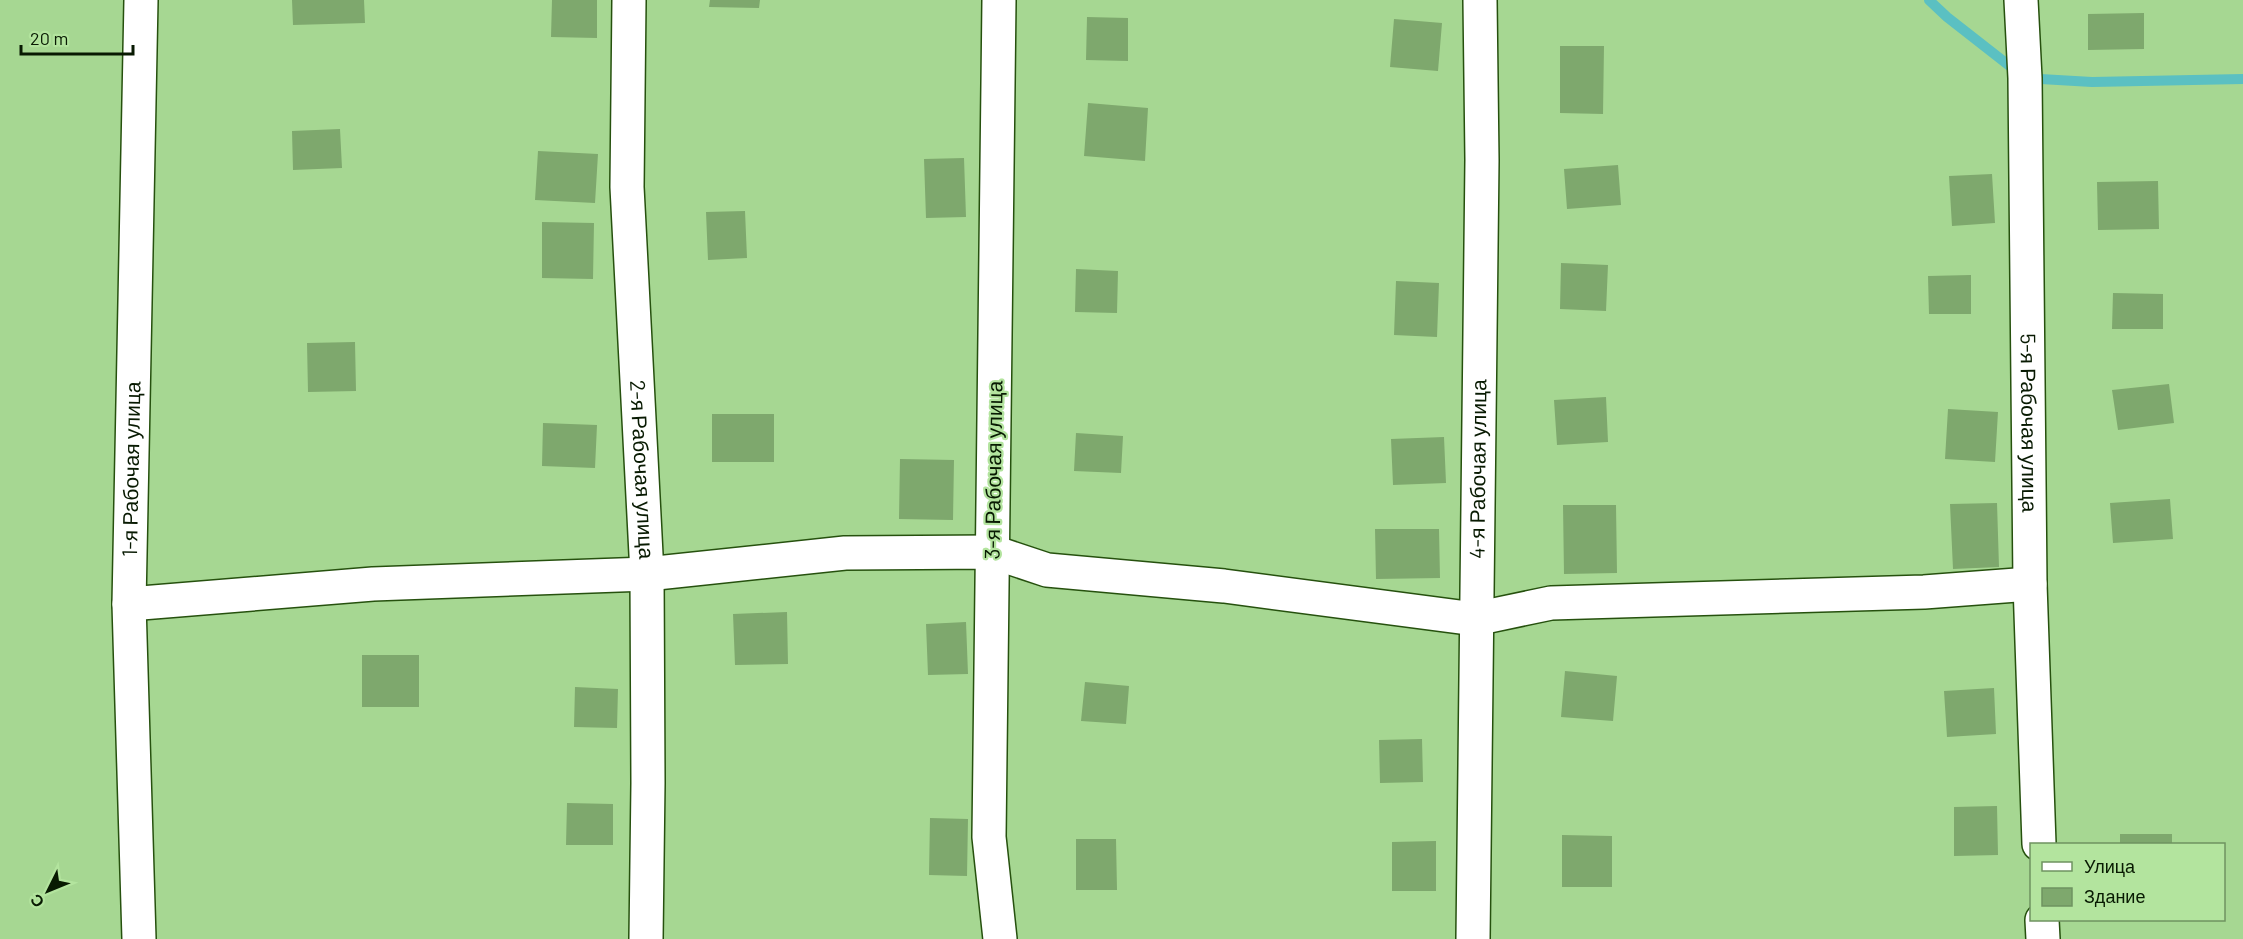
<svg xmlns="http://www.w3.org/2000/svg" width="2243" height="939" viewBox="0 0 2243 939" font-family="Barlow,sans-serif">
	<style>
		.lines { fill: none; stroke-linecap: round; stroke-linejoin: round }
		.stream { stroke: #5bc0c2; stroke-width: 10 }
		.building { fill: #7ea86d }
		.minor-casing { stroke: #26510e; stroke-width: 36 }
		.minor { stroke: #fff; stroke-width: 33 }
		.labels { text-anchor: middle; stroke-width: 4.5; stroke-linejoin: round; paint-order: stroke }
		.street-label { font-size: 21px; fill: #081a02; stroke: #b3e49e }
	</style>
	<rect width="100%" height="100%" fill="#a6d792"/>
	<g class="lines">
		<path class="stream" d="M 1929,0 L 1947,17 L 2025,78 L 2092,82 L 2243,79"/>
	</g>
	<path class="building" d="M 292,0 L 364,0 L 365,23 L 293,25 Z
		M 552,0 L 597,0 L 597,38 L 551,37 Z
		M 710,0 L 760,0 L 759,8 L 709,7 Z
		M 2144,13 L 2144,49 L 2088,50 L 2088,14 Z
		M 1087,17 L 1128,18 L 1128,61 L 1086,60 Z
		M 1394,19 L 1442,23 L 1438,71 L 1390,67 Z
		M 1560,46 L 1604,46 L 1603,114 L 1560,113 Z
		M 1088,103 L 1148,108 L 1145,161 L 1084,156 Z
		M 340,129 L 342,168 L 293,170 L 292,131 Z
		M 538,151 L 598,154 L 595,203 L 535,200 Z
		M 964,158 L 966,217 L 926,218 L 924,159 Z
		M 1618,165 L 1621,205 L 1567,209 L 1564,169 Z
		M 1992,174 L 1995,223 L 1952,226 L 1949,176 Z
		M 2158,181 L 2159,229 L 2098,230 L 2097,182 Z
		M 745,211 L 747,258 L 708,260 L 706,212 Z
		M 542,222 L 594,223 L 593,279 L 542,278 Z
		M 1561,263 L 1608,265 L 1606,311 L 1560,309 Z
		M 1076,269 L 1118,271 L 1117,313 L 1075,312 Z
		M 1971,275 L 1971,314 L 1929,314 L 1928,276 Z
		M 1396,281 L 1439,283 L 1437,337 L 1394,335 Z
		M 2113,293 L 2163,294 L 2163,329 L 2112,329 Z
		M 355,342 L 356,391 L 308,392 L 307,343 Z
		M 2169,384 L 2174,423 L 2118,430 L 2112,390 Z
		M 1606,397 L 1608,442 L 1557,445 L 1554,400 Z
		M 1948,409 L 1998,412 L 1995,462 L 1945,459 Z
		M 712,414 L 774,414 L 774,462 L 712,462 Z
		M 543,423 L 597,425 L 595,468 L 542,466 Z
		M 1076,433 L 1123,436 L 1121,473 L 1074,471 Z
		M 1444,437 L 1446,483 L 1393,485 L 1391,439 Z
		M 900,459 L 954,460 L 953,520 L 899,519 Z
		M 2170,499 L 2173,539 L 2113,543 L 2110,503 Z
		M 1997,503 L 1999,567 L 1953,569 L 1950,504 Z
		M 1563,505 L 1616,505 L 1617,573 L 1564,574 Z
		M 1375,529 L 1439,529 L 1440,578 L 1376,579 Z
		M 787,612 L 788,664 L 735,665 L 733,614 Z
		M 966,622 L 968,674 L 928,675 L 926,624 Z
		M 362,655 L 419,655 L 419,707 L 362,707 Z
		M 1565,671 L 1617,676 L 1613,721 L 1561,717 Z
		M 1085,682 L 1129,686 L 1126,724 L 1081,721 Z
		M 575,687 L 618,689 L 617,728 L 574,727 Z
		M 1994,688 L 1996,734 L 1947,737 L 1944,691 Z
		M 1422,739 L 1423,782 L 1380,783 L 1379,740 Z
		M 567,803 L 613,804 L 613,845 L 566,845 Z
		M 1997,806 L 1998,855 L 1954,856 L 1954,807 Z
		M 930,818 L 968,819 L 967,876 L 929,875 Z
		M 2120,834 L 2172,834 L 2172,844 L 2120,844 Z
		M 1562,835 L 1612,836 L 1612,887 L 1562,887 Z
		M 1076,839 L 1116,839 L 1117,890 L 1076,890 Z
		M 1436,841 L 1436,891 L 1392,891 L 1392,842 Z"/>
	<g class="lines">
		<g class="minor-casing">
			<g id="minor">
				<path id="s1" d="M 629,0 L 627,187 L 647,574 L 648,783 L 646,939"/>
				<path d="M 999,0 L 989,837 L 1000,939"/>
				<path id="s2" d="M 2021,0 L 2025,78 L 2030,584 L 2039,844"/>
				<path d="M 129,604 L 373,584 L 647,574 L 845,553 L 993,552 L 1047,570 L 1224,586 L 1475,619 L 1551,603 L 1924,592 L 2030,584"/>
				<path d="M 2042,920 L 2043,939"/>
				<path id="s3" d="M 139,939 L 129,604 L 141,0"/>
				<path id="s4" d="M 1473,939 L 1482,160 L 1480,0"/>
			</g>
		</g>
		<use href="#minor" class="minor"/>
	</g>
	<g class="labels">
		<g class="street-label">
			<text dy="7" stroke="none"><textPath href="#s2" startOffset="423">5-я Рабочая улица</textPath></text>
			<text dy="7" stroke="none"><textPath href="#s1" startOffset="470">2-я Рабочая улица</textPath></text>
			<text dy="7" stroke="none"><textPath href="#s4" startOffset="470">4-я Рабочая улица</textPath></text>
			<text dy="7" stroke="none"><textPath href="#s3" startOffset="470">1-я Рабочая улица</textPath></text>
			<text transform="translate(994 470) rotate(-89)" y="7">3-я Рабочая улица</text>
		</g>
	</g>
	<rect x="2030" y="843" width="195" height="78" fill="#b3e49e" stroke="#6f9360" stroke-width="1.5"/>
	<rect x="2042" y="862" width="30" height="9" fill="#ffffff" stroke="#6f9360" stroke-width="1.5"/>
	<text x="2084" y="873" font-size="18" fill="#081a02">Улица</text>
	<rect x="2042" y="888" width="30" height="18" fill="#7ea86d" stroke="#6f9360" stroke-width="1.5"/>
	<text x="2084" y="903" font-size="18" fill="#081a02">Здание</text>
	<g transform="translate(48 891) rotate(227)" stroke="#b3e49e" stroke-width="4.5" paint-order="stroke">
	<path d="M0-4.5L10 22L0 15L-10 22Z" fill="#081a02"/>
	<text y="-9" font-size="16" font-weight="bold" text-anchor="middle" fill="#081a02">С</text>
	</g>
	<path d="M21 45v9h112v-9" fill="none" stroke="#081a02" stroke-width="3"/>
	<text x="30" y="45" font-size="18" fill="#081a02" stroke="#b3e49e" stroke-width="4.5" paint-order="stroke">20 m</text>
</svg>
